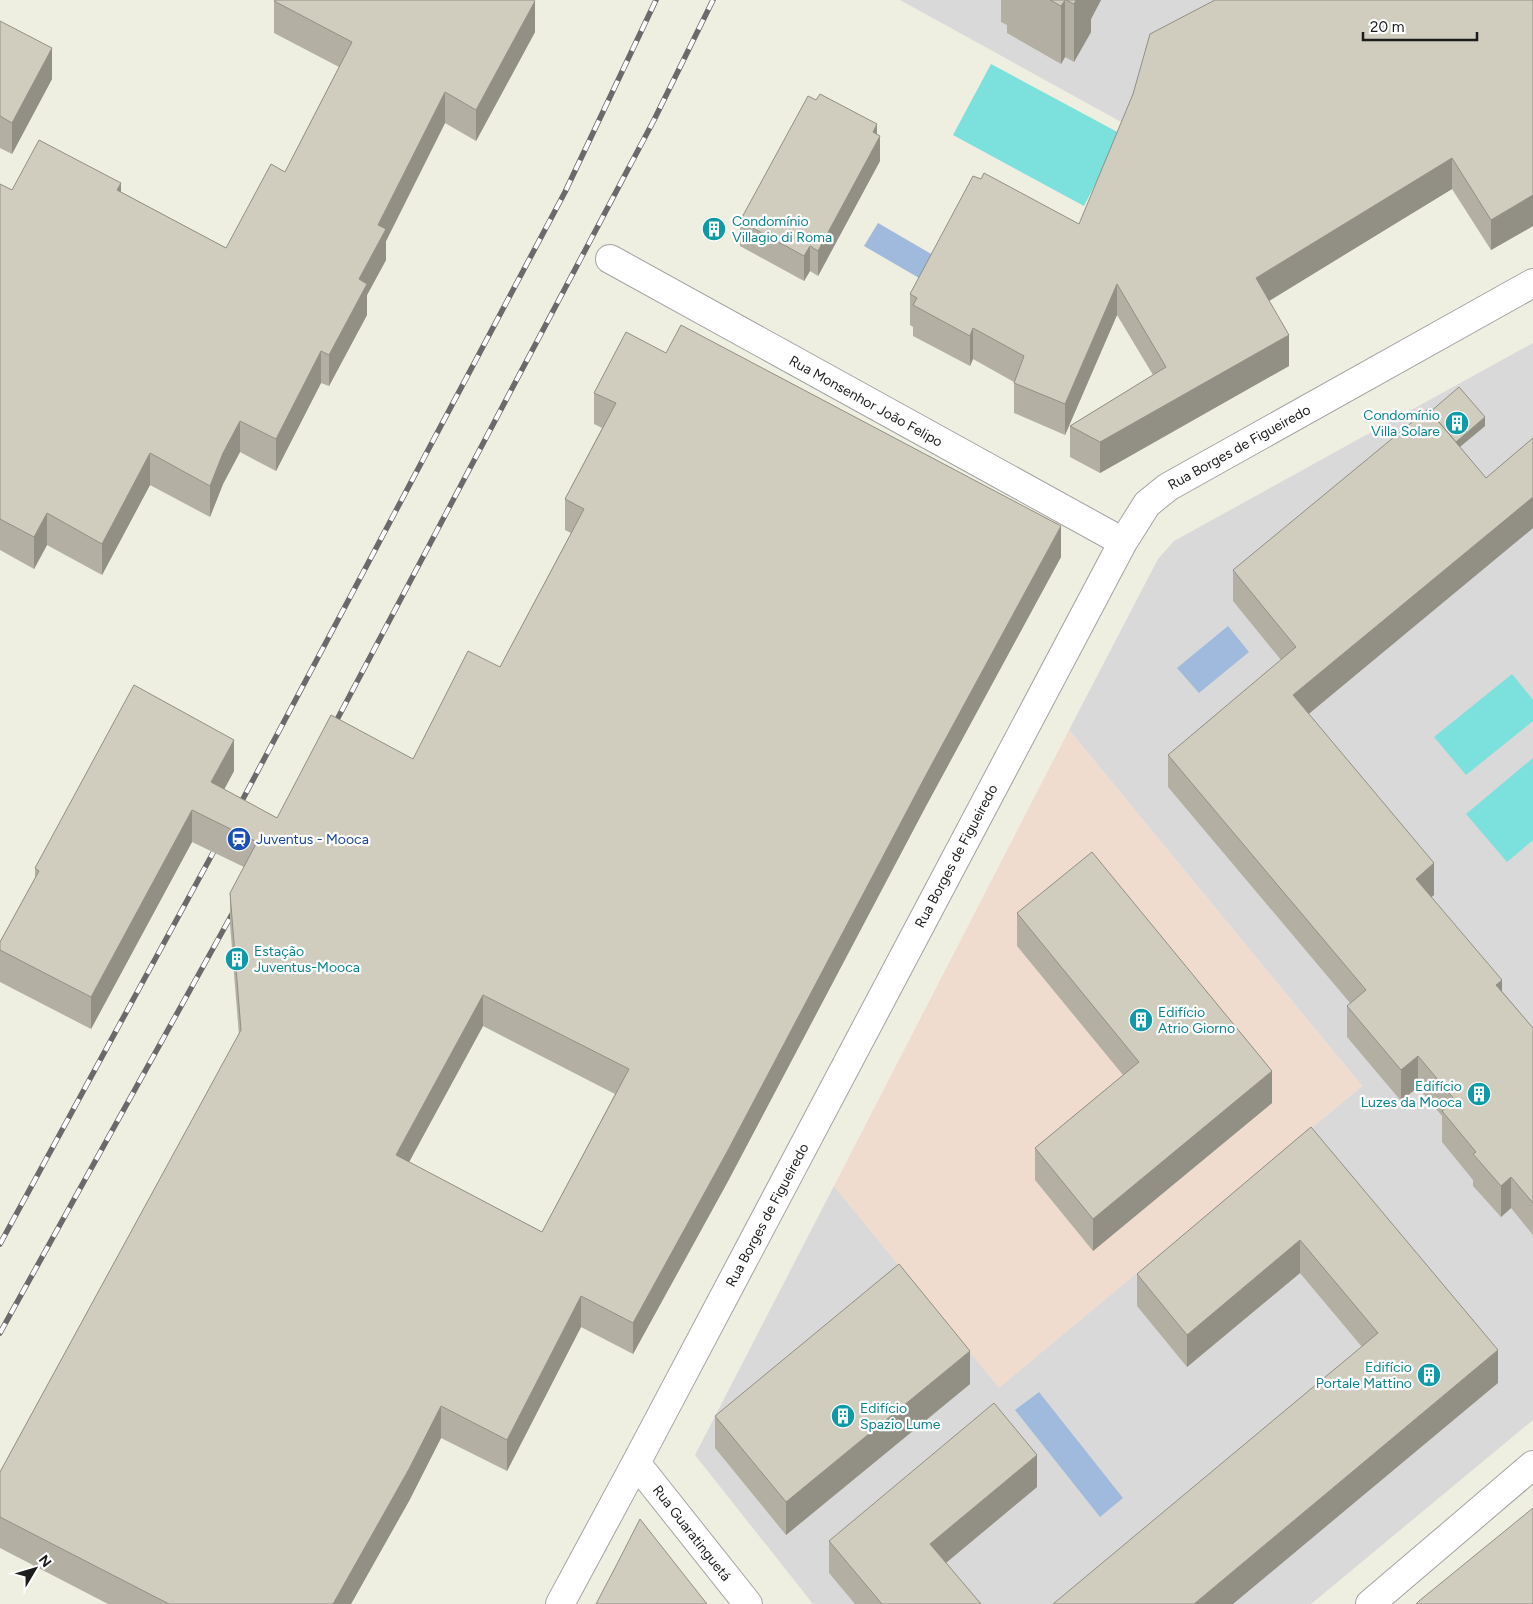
<svg xmlns="http://www.w3.org/2000/svg" width="1533" height="1604" viewBox="0 0 1533 1604" font-family="Figtree,sans-serif">
	<style>
		.residential { fill: #dad9d9 }
		.commercial { fill: #f0dccf }
		.pitch { fill: #7ce0dc }
		.water { fill: #a0badd }
		.lines { fill: none; stroke-linecap: round; stroke-linejoin: round }
		.street-casing { stroke: #a3a3a3; stroke-width: 30 }
		.street { stroke: #fff; stroke-width: 28 }
		.rail-casing { stroke: #6a6a6a; stroke-width: 5.5 }
		.rail { stroke: #fff; stroke-width: 4; stroke-dasharray: 11; stroke-linecap: butt }
		.wall { fill: #b3afa3; fill-rule: evenodd }
		.shaded-wall { fill: #928f85 }
		.building { fill: #d0ccbe; stroke: #928f85; fill-rule: evenodd }
		.labels { text-anchor: middle; stroke-width: 4.5; stroke-linejoin: round; paint-order: stroke }
		.culture-label { font-size: 14px; fill: #0d838f; stroke: #fff; text-anchor: start }
		.street-label { font-size: 14px; fill: #1c1c1c; stroke: #fff }
		.transit-label { font-size: 14px; fill: #164399; stroke: #fff; text-anchor: start }
	</style>
	<rect width="100%" height="100%" fill="#eeeee1"/>
	<path class="residential" d="M 900,0 L 1273,0 L 1132,128 Z
		M 1533,343 L 1533,1420 L 1311,1604 L 813,1604 L 695,1455 L 834,1186 L 999,1387 L 1362,1086 L 1069,730 L 1158,559 L 1174,541 Z"/>
	<path class="commercial" d="M 1069,730 L 1362,1086 L 999,1388 L 834,1186 Z"/>
	<path class="pitch" d="M 991,64 L 1121,134 L 1084,206 L 953,135 Z
		M 1512,674 L 1533,700 L 1533,721 L 1466,775 L 1434,737 Z
		M 1533,758 L 1533,840 L 1507,862 L 1466,814 Z"/>
	<path class="water" d="M 878,223 L 933,255 L 919,278 L 864,246 Z
		M 1228,626 L 1249,652 L 1199,693 L 1177,668 Z
		M 1039,1392 L 1123,1498 L 1100,1517 L 1015,1410 Z"/>
	<g class="lines">
		<g class="street-casing">
			<path id="street" d="M 610,259 L 1123,542
				M 636,1463 L 748,1604
				M 560,1604 L 636,1463 L 1123,542 L 1147,504 L 1168,487 L 1533,283
				M 1370,1604 L 1533,1465"/>
		</g>
		<use href="#street" class="street"/>
		<g class="rail-casing">
			<path id="rail" d="M 331,731 L 654,120 L 713,0
				M 236,812 L 565,192 L 656,0
				M 0,1244 L 220,840
				M 0,1333 L 236,907"/>
		</g>
		<use href="#rail" class="rail"/>
	</g>
	<path class="wall" d="M 1001,0 L 1101,0 L 1091,19 L 1091,32 L 1074,62 L 1065,57 L 1061,64 L 1007,33 L 1007,25 L 1001,22 Z
		M 1533,0 L 1533,226 L 1491,250 L 1452,189 L 1269,300 L 1289,366 L 1100,473 L 1070,457 L 1070,426 L 1153,375 L 1117,315 L 1065,435 L 1014,413 L 1014,382 L 973,359 L 970,366 L 913,336 L 913,327 L 910,325 L 910,294 L 981,179 L 1079,224 Z
		M 274,1 L 535,32 L 476,141 L 445,123 L 386,241 L 386,260 L 367,295 L 367,315 L 329,386 L 321,383 L 276,471 L 240,452 L 223,484 L 210,517 L 150,485 L 102,575 L 47,545 L 34,569 L 0,550 L 0,184 L 12,190 L 121,192 L 226,248 L 285,172 L 339,67 L 274,33 Z
		M 0,21 L 52,79 L 12,154 L 0,148 Z
		M 877,134 L 880,161 L 818,276 L 810,271 L 804,281 L 740,246 L 740,221 Z
		M 666,353 L 1061,557 L 926,806 L 727,1183 L 633,1354 L 581,1327 L 507,1471 L 441,1438 L 409,1501 L 351,1604 L 108,1604 L 0,1548 L 0,1472 L 239,1035 L 230,924 L 230,893 L 244,867 L 192,842 L 91,1029 L 0,982 L 0,942 L 35,878 L 35,868 L 234,771 L 224,789 L 277,818 L 413,759 L 500,667 L 571,533 L 565,530 L 565,499 L 602,428 L 594,424 L 594,393 ZM 483,1026 L 615,1094 L 542,1232 L 409,1162 Z
		M 1485,426 L 1460,447 L 1486,478 L 1533,438 L 1533,528 L 1308,714 L 1434,895 L 1431,897 L 1502,991 L 1533,1028 L 1533,1235 L 1511,1208 L 1501,1217 L 1473,1186 L 1473,1180 L 1442,1142 L 1442,1116 L 1418,1087 L 1401,1101 L 1347,1037 L 1347,1006 L 1350,1003 L 1168,787 L 1168,755 L 1281,660 L 1233,601 L 1233,570 Z
		M 1017,913 L 1272,1103 L 1093,1251 L 1035,1180 L 1035,1148 L 1123,1075 L 1017,946 Z
		M 1311,1127 L 1498,1383 L 1362,1347 L 1300,1273 L 1187,1367 L 1137,1306 L 1137,1274 Z
		M 970,1384 L 786,1535 L 715,1448 L 715,1416 Z
		M 1037,1487 L 946,1563 L 981,1604 L 855,1604 L 829,1573 L 829,1541 Z"/>
	<path class="shaded-wall" d="M 1065,0 L 1065,57 L 1061,64 L 1061,6 Z
		M 1076,0 L 1101,0 L 1091,19 L 1091,32 L 1074,62 L 1074,4 Z
		M 535,1 L 535,32 L 476,141 L 476,110 Z
		M 52,48 L 52,79 L 12,154 L 12,123 Z
		M 445,92 L 445,123 L 386,241 L 386,260 L 367,295 L 367,315 L 329,386 L 329,355 L 359,279 L 378,225 Z
		M 877,124 L 877,141 L 880,136 L 880,161 L 818,276 L 818,251 Z
		M 1452,158 L 1452,189 L 1256,309 L 1256,278 Z
		M 121,183 L 121,215 L 117,190 Z
		M 1533,195 L 1533,226 L 1491,250 L 1491,220 Z
		M 810,246 L 810,271 L 804,281 L 804,256 Z
		M 1117,284 L 1117,315 L 1065,435 L 1065,404 Z
		M 973,328 L 973,359 L 970,366 L 970,336 Z
		M 1289,335 L 1289,366 L 1100,473 L 1100,442 Z
		M 321,351 L 321,383 L 276,471 L 276,439 Z
		M 1485,417 L 1485,426 L 1456,450 L 1456,442 Z
		M 240,421 L 240,452 L 223,484 L 210,517 L 210,486 L 223,453 Z
		M 150,453 L 150,485 L 102,575 L 102,544 Z
		M 1533,497 L 1533,528 L 1293,727 L 1293,695 Z
		M 47,513 L 47,545 L 34,569 L 34,537 Z
		M 1061,526 L 1061,557 L 926,806 L 727,1183 L 633,1354 L 633,1323 L 926,775 Z
		M 234,740 L 234,771 L 211,814 L 211,782 Z
		M 192,810 L 192,842 L 91,1029 L 91,997 Z
		M 1434,863 L 1434,895 L 1416,910 L 1416,879 Z
		M 1502,980 L 1502,1012 L 1496,985 Z
		M 483,995 L 483,1026 L 396,1186 L 396,1155 Z
		M 1418,1056 L 1418,1087 L 1401,1101 L 1401,1070 Z
		M 1272,1071 L 1272,1103 L 1093,1251 L 1093,1219 Z
		M 1511,1177 L 1511,1208 L 1501,1217 L 1501,1186 Z
		M 1300,1240 L 1300,1273 L 1187,1367 L 1187,1335 Z
		M 581,1296 L 581,1327 L 507,1471 L 507,1440 Z
		M 1498,1350 L 1498,1383 L 1233,1604 L 1194,1604 Z
		M 970,1351 L 970,1384 L 786,1535 L 786,1502 Z
		M 441,1406 L 441,1438 L 409,1501 L 351,1604 L 333,1604 Z
		M 1037,1455 L 1037,1487 L 930,1576 L 930,1544 Z"/>
	<path class="building" d="M 275,0 L 533,0 L 535,1 L 476,110 L 445,92 L 378,225 L 386,229 L 359,279 L 367,284 L 329,355 L 321,351 L 276,439 L 240,421 L 223,453 L 210,486 L 150,453 L 102,544 L 47,513 L 34,537 L 0,519 L 0,184 L 12,190 L 39,140 L 121,183 L 117,190 L 226,248 L 271,164 L 285,172 L 352,42 L 274,1 Z
		M 1050,0 L 1065,0 L 1061,6 Z
		M 1066,0 L 1076,0 L 1074,4 Z
		M 1215,0 L 1533,0 L 1533,195 L 1491,220 L 1452,158 L 1256,278 L 1289,335 L 1100,442 L 1070,426 L 1166,367 L 1117,284 L 1065,404 L 1014,383 L 1024,356 L 973,328 L 970,336 L 913,305 L 917,298 L 910,294 L 973,176 L 981,179 L 984,173 L 1079,224 L 1133,94 L 1150,34 Z
		M 0,21 L 52,48 L 12,123 L 0,116 Z
		M 820,94 L 877,124 L 873,132 L 880,136 L 818,251 L 810,246 L 804,256 L 740,221 L 808,96 L 816,100 Z
		M 681,325 L 1061,526 L 926,775 L 727,1152 L 633,1323 L 581,1296 L 507,1440 L 441,1406 L 409,1469 L 333,1604 L 169,1604 L 0,1517 L 0,1472 L 241,1030 L 230,893 L 257,842 L 192,810 L 91,997 L 0,950 L 0,942 L 39,871 L 35,868 L 134,685 L 234,740 L 211,782 L 277,818 L 331,715 L 413,759 L 468,651 L 500,667 L 584,509 L 565,499 L 616,403 L 594,393 L 626,332 L 666,353 ZM 483,995 L 629,1069 L 542,1232 L 396,1155 Z
		M 1459,387 L 1485,417 L 1456,442 L 1430,412 Z
		M 1428,409 L 1486,478 L 1533,438 L 1533,497 L 1293,695 L 1434,863 L 1416,879 L 1502,980 L 1496,985 L 1533,1028 L 1533,1203 L 1511,1177 L 1501,1186 L 1473,1154 L 1476,1152 L 1442,1111 L 1455,1100 L 1418,1056 L 1401,1070 L 1347,1006 L 1366,990 L 1168,755 L 1296,647 L 1233,570 Z
		M 1092,852 L 1272,1071 L 1093,1219 L 1035,1148 L 1139,1062 L 1017,913 Z
		M 1311,1127 L 1498,1350 L 1194,1604 L 1053,1604 L 1378,1333 L 1300,1240 L 1187,1335 L 1137,1274 Z
		M 899,1264 L 970,1351 L 786,1502 L 715,1416 Z
		M 994,1403 L 1037,1455 L 930,1544 L 981,1604 L 882,1604 L 829,1541 Z
		M 1533,1508 L 1533,1604 L 1416,1604 L 1419,1601 Z
		M 640,1519 L 707,1604 L 596,1604 L 617,1564 Z"/>
	<defs>
		<g id="building-disc" transform="scale(1.25)"><circle r="9.5" fill="#0f9aa8" stroke="#fff"/><path d="M-4-6H4V6H1V3H-1V6H-4ZM-2.5-4.3h1.7v1.8h-1.7ZM.8-4.3h1.7v1.8H.8ZM-2.5-1h1.7V.8h-1.7ZM.8-1h1.7V.8H.8Z" fill="#fff"/></g>
		<g id="station-disc" transform="scale(1.25)"><circle r="9.5" fill="#1a4fb4" stroke="#fff"/><path d="M-3-6H3Q5-6 5-4V2Q5 4 3 4L4.5 6H3L1.5 4h-3L-3 6H-4.5L-3 4Q-5 4-5 2V-4Q-5-6-3-6ZM-3.5-4v3h7v-3ZM-3.5 1v1.5H-2V1ZM2 1v1.5H3.5V1Z" fill="#fff"/></g>
	</defs>
	<g fill-rule="evenodd">
		<use href="#building-disc" x="714" y="229"/>
		<use href="#building-disc" x="1457" y="423"/>
		<use href="#station-disc" x="239" y="839"/>
		<use href="#building-disc" x="237" y="959"/>
		<use href="#building-disc" x="1141" y="1020"/>
		<use href="#building-disc" x="1479" y="1094"/>
		<use href="#building-disc" x="1429" y="1375"/>
		<use href="#building-disc" x="843" y="1416"/>
	</g>
	<g class="labels">
		<g class="culture-label">
			<text x="732" y="226">Condomínio<tspan x="732" dy="16">Villagio di Roma</tspan></text>
			<text x="1440" y="420" text-anchor="end">Condomínio<tspan x="1440" dy="16">Villa Solare</tspan></text>
			<text x="254" y="956">Estação<tspan x="254" dy="16">Juventus-Mooca</tspan></text>
			<text x="1158" y="1017">Edifício<tspan x="1158" dy="16">Atrio Giorno</tspan></text>
			<text x="1462" y="1091" text-anchor="end">Edifício<tspan x="1462" dy="16">Luzes da Mooca</tspan></text>
			<text x="1412" y="1372" text-anchor="end">Edifício<tspan x="1412" dy="16">Portale Mattino</tspan></text>
			<text x="860" y="1413">Edifício<tspan x="860" dy="16">Spazio Lume</tspan></text>
		</g>
		<g class="street-label">
			<text transform="translate(866 401) rotate(29)" y="5">Rua Monsenhor João Felipo</text>
			<text transform="translate(1239 447) rotate(-29)" y="5">Rua Borges de Figueiredo</text>
			<text transform="translate(956 856) rotate(-62)" y="5">Rua Borges de Figueiredo</text>
			<text transform="translate(767 1215) rotate(-62)" y="5">Rua Borges de Figueiredo</text>
			<text transform="translate(692 1533) rotate(52)" y="5">Rua Guaratinguetá</text>
		</g>
		<g class="transit-label">
			<text x="256" y="844">Juventus - Mooca</text>
		</g>
	</g>
	<g transform="translate(35 1569) rotate(52)" stroke="#ffffff" stroke-width="4" paint-order="stroke">
	<path d="M0-4L9 19L0 12L-9 19Z" fill="#1c1c1c"/>
	<text y="-8" font-size="14" font-weight="bold" text-anchor="middle" fill="#1c1c1c">N</text>
	</g>
	<path d="M1363 32v8h114v-8" fill="none" stroke="#1c1c1c" stroke-width="2.5"/>
	<text x="1370" y="32" font-size="15" fill="#1c1c1c" stroke="#ffffff" stroke-width="4" paint-order="stroke">20 m</text>
</svg>
